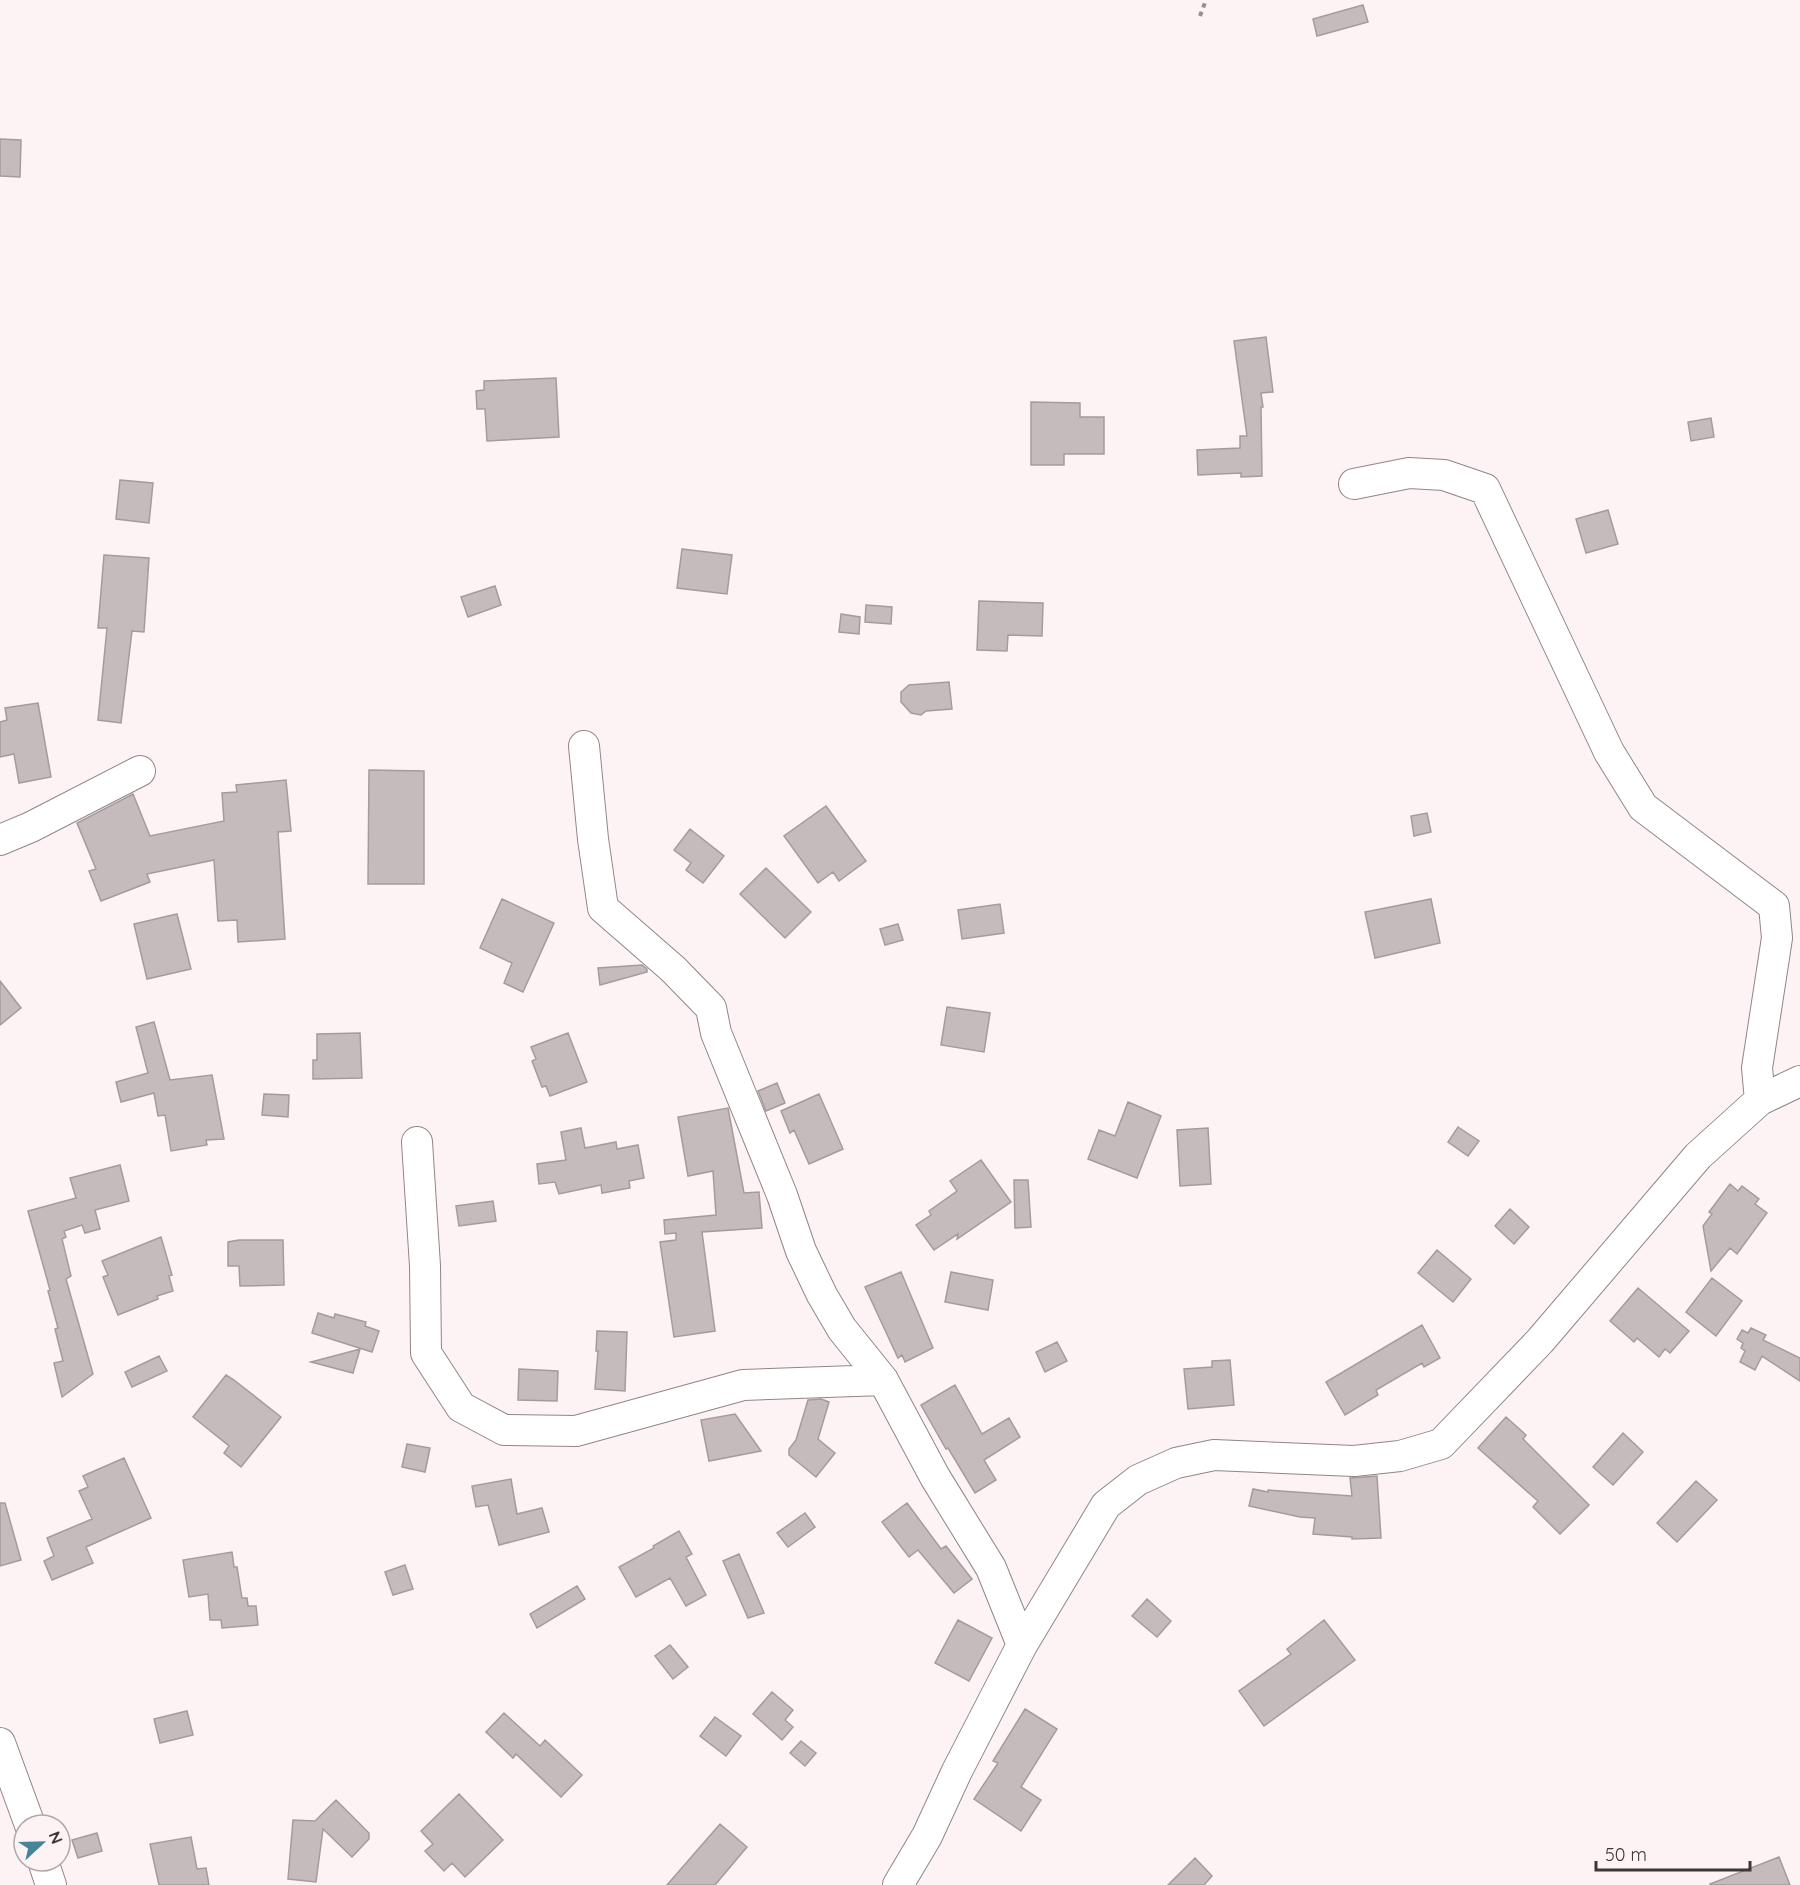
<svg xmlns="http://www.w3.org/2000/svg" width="1800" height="1885" viewBox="0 0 1800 1885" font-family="Quicksand,sans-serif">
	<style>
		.building { fill: #c6bbbc; stroke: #a59b9c; stroke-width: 1.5 }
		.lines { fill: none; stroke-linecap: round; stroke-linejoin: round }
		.minor-casing { stroke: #908688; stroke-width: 32 }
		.path { stroke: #968f90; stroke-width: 4; stroke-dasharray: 4.5 4.5; stroke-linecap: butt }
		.minor { stroke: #fff; stroke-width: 30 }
	</style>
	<rect width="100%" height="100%" fill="#fdf2f4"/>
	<path class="building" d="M 1363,5 L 1368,22 L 1317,36 L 1313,19 Z
		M 0,139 L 21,140 L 20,177 L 0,176 Z
		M 1266,337 L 1273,392 L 1261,393 L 1263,407 L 1261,407 L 1262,476 L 1241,477 L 1241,473 L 1198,475 L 1197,450 L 1240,448 L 1240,436 L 1247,436 L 1234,341 Z
		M 556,378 L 559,437 L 487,441 L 485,409 L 477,409 L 476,391 L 484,390 L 484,381 Z
		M 1031,402 L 1080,403 L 1080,417 L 1104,417 L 1104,454 L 1064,454 L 1064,465 L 1031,465 Z
		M 1711,418 L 1714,437 L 1691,441 L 1688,422 Z
		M 120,480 L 153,483 L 149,523 L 116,519 Z
		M 1608,510 L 1618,544 L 1586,553 L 1576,519 Z
		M 682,549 L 732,555 L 727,594 L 677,588 Z
		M 104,555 L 149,558 L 144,632 L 132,631 L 121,723 L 98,720 L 107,628 L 98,628 Z
		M 495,586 L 501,605 L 468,617 L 461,597 Z
		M 979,601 L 1043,603 L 1042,636 L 1008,635 L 1007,651 L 977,650 Z
		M 866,605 L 892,607 L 891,624 L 865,622 Z
		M 841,614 L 860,617 L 859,634 L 839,632 Z
		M 949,682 L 952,709 L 926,711 L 921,715 L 911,713 L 901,702 L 901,692 L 909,685 Z
		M 38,703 L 51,777 L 19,783 L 14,754 L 0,757 L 0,722 L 7,720 L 5,708 Z
		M 369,770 L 424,771 L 424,884 L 368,884 Z
		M 286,780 L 291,831 L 278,832 L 285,939 L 238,942 L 237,920 L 218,921 L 214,860 L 147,874 L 150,882 L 101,901 L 89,871 L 96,869 L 77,823 L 133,794 L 150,836 L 224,821 L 222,793 L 237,792 L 236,785 Z
		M 826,806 L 866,861 L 839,881 L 833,872 L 818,883 L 784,836 Z
		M 1427,813 L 1431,832 L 1414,836 L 1411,816 Z
		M 690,829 L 724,856 L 703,883 L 686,870 L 691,863 L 674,850 Z
		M 766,868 L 811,912 L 785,938 L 740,894 Z
		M 502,899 L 554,923 L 523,992 L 504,983 L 512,963 L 480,948 Z
		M 1431,899 L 1440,943 L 1375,958 L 1365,912 Z
		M 1000,904 L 1004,933 L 962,939 L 958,910 Z
		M 177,914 L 191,969 L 147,979 L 134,924 Z
		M 898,924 L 903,940 L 885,945 L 880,929 Z
		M 642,965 L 647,969 L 647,972 L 600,985 L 598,968 Z
		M 0,981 L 21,1008 L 0,1025 Z
		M 947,1007 L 990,1013 L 984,1052 L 941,1045 Z
		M 154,1022 L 170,1080 L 212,1075 L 224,1139 L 206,1140 L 207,1145 L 171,1151 L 165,1115 L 158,1116 L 154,1093 L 121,1102 L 116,1082 L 148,1073 L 136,1027 Z
		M 360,1033 L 362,1078 L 313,1079 L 313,1060 L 317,1060 L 317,1034 Z
		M 568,1033 L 587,1082 L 550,1096 L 546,1086 L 542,1087 L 532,1061 L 536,1059 L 531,1047 Z
		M 777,1083 L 785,1103 L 766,1111 L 758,1091 Z
		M 264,1094 L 289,1095 L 288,1117 L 262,1115 Z
		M 819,1094 L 843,1149 L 809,1164 L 794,1130 L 790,1133 L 781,1111 Z
		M 1128,1102 L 1161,1116 L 1137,1178 L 1088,1159 L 1099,1130 L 1115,1136 Z
		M 728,1108 L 744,1193 L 759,1192 L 762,1228 L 702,1232 L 715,1331 L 674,1337 L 660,1242 L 676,1240 L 676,1233 L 665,1234 L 664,1220 L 716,1215 L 713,1171 L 688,1176 L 678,1117 Z
		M 1458,1127 L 1479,1141 L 1468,1156 L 1448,1142 Z
		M 581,1128 L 585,1148 L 616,1142 L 617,1149 L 638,1145 L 644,1178 L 629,1181 L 630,1188 L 602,1193 L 601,1185 L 559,1194 L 555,1182 L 539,1184 L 537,1164 L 566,1160 L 561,1132 Z
		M 1208,1128 L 1211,1184 L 1180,1186 L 1177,1130 Z
		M 981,1160 L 1011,1202 L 957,1239 L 958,1234 L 934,1250 L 916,1225 L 931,1215 L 929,1211 L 957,1191 L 950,1181 Z
		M 120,1165 L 129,1201 L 95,1210 L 100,1229 L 85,1233 L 82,1225 L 64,1231 L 66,1237 L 62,1239 L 71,1276 L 66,1279 L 93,1374 L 62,1397 L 54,1363 L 63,1361 L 55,1329 L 58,1328 L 48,1291 L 50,1290 L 28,1211 L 76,1198 L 70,1178 Z
		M 1014,1180 L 1028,1180 L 1031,1227 L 1015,1228 Z
		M 1730,1184 L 1738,1191 L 1742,1186 L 1759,1199 L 1755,1204 L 1767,1213 L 1737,1254 L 1730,1248 L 1711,1271 L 1703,1226 L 1712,1214 L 1709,1212 Z
		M 493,1201 L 496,1221 L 459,1226 L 456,1206 Z
		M 1510,1209 L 1529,1227 L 1514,1244 L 1495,1226 Z
		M 161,1237 L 172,1275 L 169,1276 L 173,1291 L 157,1296 L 158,1299 L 118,1315 L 103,1277 L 108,1275 L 102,1261 Z
		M 239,1240 L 283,1240 L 284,1285 L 240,1286 L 239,1266 L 228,1266 L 228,1242 Z
		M 1437,1250 L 1471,1279 L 1453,1302 L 1418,1273 Z
		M 901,1272 L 933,1348 L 905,1362 L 902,1355 L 898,1358 L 865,1287 Z
		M 951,1272 L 993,1280 L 988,1310 L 945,1302 Z
		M 1712,1278 L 1742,1301 L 1716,1336 L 1686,1312 Z
		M 1638,1288 L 1689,1331 L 1670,1353 L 1665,1349 L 1659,1357 L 1637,1338 L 1634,1342 L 1610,1321 Z
		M 318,1313 L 334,1318 L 335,1314 L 366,1322 L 365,1326 L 379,1331 L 372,1352 L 312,1333 Z
		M 1422,1325 L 1440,1358 L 1424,1367 L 1422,1363 L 1376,1390 L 1378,1395 L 1345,1415 L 1326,1382 Z
		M 1751,1328 L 1766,1335 L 1763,1340 L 1800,1358 L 1800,1381 L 1762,1356 L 1755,1370 L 1740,1362 L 1745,1351 L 1741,1348 L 1743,1343 L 1737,1339 L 1742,1330 L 1748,1333 Z
		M 597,1331 L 627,1332 L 625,1391 L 595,1389 L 598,1351 L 596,1351 Z
		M 1057,1342 L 1067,1361 L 1045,1372 L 1036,1352 Z
		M 360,1349 L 353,1373 L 311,1362 Z
		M 159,1356 L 167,1371 L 132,1387 L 125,1372 Z
		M 1230,1360 L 1234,1405 L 1188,1409 L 1184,1369 L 1212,1367 L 1212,1361 Z
		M 519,1369 L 558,1371 L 557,1401 L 518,1400 Z
		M 226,1375 L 234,1380 L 281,1417 L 241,1467 L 224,1453 L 229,1446 L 193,1417 Z
		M 955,1385 L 982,1434 L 1009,1418 L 1020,1437 L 984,1460 L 996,1480 L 975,1493 L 948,1448 L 946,1449 L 921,1405 Z
		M 821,1399 L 829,1402 L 818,1439 L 835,1453 L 816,1477 L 789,1455 L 789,1449 L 796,1440 L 808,1400 Z
		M 735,1414 L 761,1451 L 709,1461 L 701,1420 Z
		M 1506,1417 L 1526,1435 L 1523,1439 L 1589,1505 L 1560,1534 L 1533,1507 L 1538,1501 L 1478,1448 Z
		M 1623,1433 L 1643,1452 L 1613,1485 L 1593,1467 Z
		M 407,1444 L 430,1448 L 425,1472 L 402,1467 Z
		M 124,1458 L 151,1518 L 86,1547 L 93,1563 L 52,1580 L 44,1561 L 54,1556 L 47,1538 L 92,1519 L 79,1491 L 88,1487 L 83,1476 Z
		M 1377,1476 L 1381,1538 L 1352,1539 L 1352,1537 L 1313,1534 L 1315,1518 L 1300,1517 L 1249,1506 L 1253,1489 L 1268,1492 L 1268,1490 L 1352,1496 L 1350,1478 Z
		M 511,1479 L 517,1514 L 542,1508 L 549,1532 L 499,1545 L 488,1505 L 476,1507 L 472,1486 Z
		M 1696,1481 L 1717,1500 L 1677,1542 L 1657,1523 Z
		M 0,1503 L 5,1503 L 21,1560 L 0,1566 Z
		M 907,1503 L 941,1549 L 946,1546 L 972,1579 L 954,1593 L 918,1550 L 909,1557 L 882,1522 Z
		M 805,1513 L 815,1527 L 788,1547 L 777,1533 Z
		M 679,1531 L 692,1554 L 686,1557 L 706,1595 L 686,1606 L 670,1578 L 636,1597 L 619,1567 L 654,1548 L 653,1546 Z
		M 232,1552 L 234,1567 L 237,1567 L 242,1598 L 247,1598 L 248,1606 L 256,1606 L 258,1625 L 222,1628 L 221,1620 L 210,1620 L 208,1594 L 189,1597 L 183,1560 Z
		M 739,1554 L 764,1613 L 748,1618 L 723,1561 Z
		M 405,1565 L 413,1589 L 393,1595 L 385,1572 Z
		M 577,1586 L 585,1599 L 537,1628 L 530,1614 Z
		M 1147,1599 L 1171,1621 L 1157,1637 L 1132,1616 Z
		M 958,1620 L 992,1638 L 969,1681 L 935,1663 Z
		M 1324,1620 L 1355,1660 L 1264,1726 L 1239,1691 L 1291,1654 L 1287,1649 Z
		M 670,1645 L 688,1667 L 673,1679 L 655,1656 Z
		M 772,1692 L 793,1710 L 785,1720 L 793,1727 L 782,1740 L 753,1714 Z
		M 1025,1709 L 1057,1729 L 1021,1787 L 1041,1800 L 1021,1831 L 974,1799 L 998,1763 L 993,1761 Z
		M 187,1711 L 193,1735 L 160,1743 L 154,1719 Z
		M 504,1713 L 540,1746 L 545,1740 L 582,1775 L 561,1797 L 516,1754 L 513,1758 L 486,1732 Z
		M 715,1717 L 741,1736 L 726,1756 L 700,1736 Z
		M 801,1741 L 816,1753 L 805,1766 L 790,1753 Z
		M 459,1794 L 503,1840 L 465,1877 L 452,1863 L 444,1871 L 425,1851 L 433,1844 L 421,1831 Z
		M 336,1800 L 369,1833 L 369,1839 L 352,1857 L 323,1829 L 316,1882 L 288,1879 L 293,1820 L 315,1821 Z
		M 720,1824 L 747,1847 L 715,1885 L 667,1885 Z
		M 97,1833 L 102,1851 L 78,1858 L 72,1840 Z
		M 191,1837 L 197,1869 L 206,1868 L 209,1885 L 159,1885 L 150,1844 Z
		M 1779,1857 L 1790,1885 L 1711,1885 L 1710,1884 Z
		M 1195,1858 L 1212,1876 L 1204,1885 L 1168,1885 Z"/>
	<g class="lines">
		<g class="minor-casing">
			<path id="minor" d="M 1354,484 L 1409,473 L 1444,475 L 1485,489 L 1609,752 L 1643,807 L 1774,906 L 1777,938 L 1757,1068 L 1760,1100
				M 584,746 L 593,839 L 603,908 L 673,969 L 711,1008 L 716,1033 L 782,1195 L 801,1251 L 822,1295 L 842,1329 L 883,1380 L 935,1477 L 991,1568 L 1022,1645
				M 0,840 L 31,827 L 140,771
				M 417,1142 L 425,1266 L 426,1353 L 461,1407 L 504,1430 L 576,1431 L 743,1385 L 883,1380
				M 0,1743 L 30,1825
				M 43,1861 L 51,1885
				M 898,1885 L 927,1836 L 957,1771 L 1022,1645 L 1106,1505 L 1138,1480 L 1176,1463 L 1214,1455 L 1354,1461 L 1400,1456 L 1441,1444 L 1540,1341 L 1698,1156 L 1760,1100 L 1800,1081"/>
		</g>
		<path class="path" d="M 1200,16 L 1206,0"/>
		<use href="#minor" class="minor"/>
	</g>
	<g transform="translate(42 1843) rotate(68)"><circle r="28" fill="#fdf2f4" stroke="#b0a8a9" stroke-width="1.5"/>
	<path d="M0-4.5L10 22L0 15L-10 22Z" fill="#448697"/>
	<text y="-9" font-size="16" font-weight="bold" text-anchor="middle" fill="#3c3838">N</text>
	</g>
	<path d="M1596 1861v9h154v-9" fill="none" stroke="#3c3838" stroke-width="3"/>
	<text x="1605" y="1861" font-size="18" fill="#3c3838" stroke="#fdf2f4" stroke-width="4.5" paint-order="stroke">50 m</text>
</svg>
